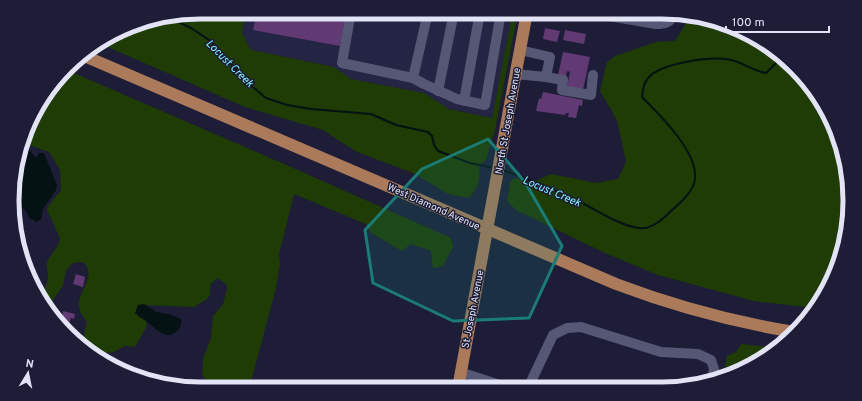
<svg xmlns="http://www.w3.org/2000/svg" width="862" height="401" viewBox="0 0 862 401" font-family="Overpass,sans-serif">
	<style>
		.built { fill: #242444 }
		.green { fill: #1e3c04 }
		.water { fill: #041213 }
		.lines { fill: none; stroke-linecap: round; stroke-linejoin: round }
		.stream { stroke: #041213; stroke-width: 2 }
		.building { fill: #613973 }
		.minor { stroke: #555774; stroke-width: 10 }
		.major { stroke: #aa7a5b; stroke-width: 12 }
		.marked { fill: #1a7c75; fill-opacity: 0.2; stroke: #1a7c75; stroke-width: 3; stroke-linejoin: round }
		.labels { text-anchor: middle; stroke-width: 3; stroke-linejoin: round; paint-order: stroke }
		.street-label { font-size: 10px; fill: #e2e4f6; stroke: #1d1d37 }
		.water-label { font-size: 11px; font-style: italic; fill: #80f3fd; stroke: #1d1d37 }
		.rim { fill: none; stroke: #e2e4f6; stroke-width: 5 }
	</style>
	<rect width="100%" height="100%" fill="#1d1d37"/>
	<path class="built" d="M 245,12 L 513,12 L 493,118 L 449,109 L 424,93 L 350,79 L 334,67 L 251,50 L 242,33 Z"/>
	<path class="green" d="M 201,12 L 245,12 L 242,33 L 251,50 L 334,67 L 351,79 L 424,93 L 449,109 L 492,118 L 511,21 L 516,22 L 495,130 L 486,160 L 479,166 C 480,182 479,186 469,198 L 448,194 L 415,174 L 355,151 L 323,130 L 245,107 L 101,44 L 140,22 Z
		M 689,18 L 733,26 L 795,67 L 836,128 L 850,200 L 836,272 L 815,308 L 754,301 L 658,275 L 605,253 L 516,210 L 507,201 L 510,183 L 514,178 L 533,182 L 551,174 L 596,183 L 618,179 L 626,162 L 617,120 L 600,91 L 607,62 L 615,56 L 656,42 L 675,41 Z
		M 67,70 L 282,163 L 451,238 L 453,247 L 443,266 L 433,268 L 431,251 L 411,244 L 402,251 L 370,232 L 366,224 L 294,194 L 279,254 L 280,263 L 276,288 L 249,389 L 234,387 L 220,381 L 210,381 L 205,379 L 202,374 L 203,359 L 211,338 L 213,316 L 223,304 L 227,289 L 226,284 L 217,278 L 210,285 L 210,295 L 207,299 L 194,307 L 138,305 L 139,317 L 146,321 L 147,326 L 135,347 L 125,346 L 111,353 L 86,348 L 83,338 L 87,322 C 83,317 79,312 79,305 C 78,291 98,275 83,262 L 73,263 L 66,270 L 63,285 L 50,305 L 46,305 L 42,300 C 42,292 48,284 48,276 C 48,271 46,268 47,263 C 50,254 59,248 60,238 L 47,210 L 49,205 L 61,190 L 60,170 L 49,152 L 24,143 L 37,106 Z
		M 741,344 L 778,348 L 734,375 L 723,377 L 727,356 L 736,352 Z"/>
	<path class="water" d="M 23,145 C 28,147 32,154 36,158 L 39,153 L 44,153 L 57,185 L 56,190 L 43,209 L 41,219 L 37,222 L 29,218 C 26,209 24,208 16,207 L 16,190 L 21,149 Z
		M 144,304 L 157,312 L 172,315 L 181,319 C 182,323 181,328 177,331 C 166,342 154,327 145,320 C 142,318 138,316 135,313 L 138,305 Z"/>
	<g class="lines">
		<path class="stream" d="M 168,17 L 191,28 L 212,42 L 248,83 L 266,98 L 287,105 L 311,109 L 371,114 L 396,125 L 428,132 L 432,136 L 434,145 L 438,151 L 470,163 L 494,168
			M 502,170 C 530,179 558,191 584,204 C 600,212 621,226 639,228 C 652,230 664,218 672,210 C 681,202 694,191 695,179 C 698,152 660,115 642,97 C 643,88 644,81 651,75 C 666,63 707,57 726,59 C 740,60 752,71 766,73 L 781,58"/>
	</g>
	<path class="building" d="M 257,12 L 346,12 L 340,46 L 253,30 Z
		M 545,28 L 560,31 L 557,42 L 543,39 Z
		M 565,30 L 586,34 L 584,44 L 563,40 Z
		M 563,52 L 590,57 L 583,90 L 567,87 L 570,72 L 567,71 L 566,76 L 558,75 Z
		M 543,92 L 583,100 L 582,106 L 579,105 L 576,118 L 568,117 L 569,113 L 566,113 L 565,115 L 536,111 L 539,98 L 541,99 Z
		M 76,274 L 85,277 L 83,287 L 73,284 Z
		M 63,311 L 75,314 L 74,319 L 71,318 L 69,324 L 61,323 Z"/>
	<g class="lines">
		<path class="minor" d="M 351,12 L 342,63 L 413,78 L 428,12
			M 566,12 L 576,14 L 583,12
			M 586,12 L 656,24 C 664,24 671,23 674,14
			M 515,74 L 546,77 L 550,57 L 520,50
			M 546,77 L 563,80 L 562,90 L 591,95 L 593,75
			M 413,78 L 424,84 L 457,99 L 485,105 L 501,12
			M 438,91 L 454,12
			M 464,101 L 480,12
			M 460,372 L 509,388
			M 528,388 L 553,335 L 567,328 L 581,327 L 661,352 L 698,354 L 711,360 L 714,369 L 712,380"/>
		<path class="major" d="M 82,55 L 616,284 C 674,306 734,322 794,332
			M 458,388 L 527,12"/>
	</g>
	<path class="marked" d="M 488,139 L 525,182 L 562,246 L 529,318 L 453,321 L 373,283 L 365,230 L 422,169 Z"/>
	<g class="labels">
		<g class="street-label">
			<text transform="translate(507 121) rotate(-80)" y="4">North St Joseph Avenue</text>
			<text transform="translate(434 206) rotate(24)" y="4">West Diamond Avenue</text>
			<text transform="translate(472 309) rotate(-79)" y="4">St Joseph Avenue</text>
		</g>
		<g class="water-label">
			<text transform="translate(230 63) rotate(45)" y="4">Locust Creek</text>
			<text transform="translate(552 191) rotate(23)" y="4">Locust Creek</text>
		</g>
	</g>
	<path d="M0 0H862V401H0ZM200 19H662A181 181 0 0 1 843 200V201A181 181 0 0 1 662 382H200A181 181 0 0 1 19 201V200A181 181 0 0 1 200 19Z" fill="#1d1d37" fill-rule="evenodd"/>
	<path class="rim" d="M200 19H662A181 181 0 0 1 843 200V201A181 181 0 0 1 662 382H200A181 181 0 0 1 19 201V200A181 181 0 0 1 200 19Z"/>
	<g transform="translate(28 373) rotate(10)" stroke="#1d1d37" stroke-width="3" paint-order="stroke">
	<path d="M0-3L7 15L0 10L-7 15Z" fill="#e2e4f6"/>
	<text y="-6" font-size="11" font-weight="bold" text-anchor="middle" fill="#e2e4f6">N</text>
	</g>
	<path d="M726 26v6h103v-6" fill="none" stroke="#e2e4f6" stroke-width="2"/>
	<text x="732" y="26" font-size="12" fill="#e2e4f6" stroke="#1d1d37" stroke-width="3" paint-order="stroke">100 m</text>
</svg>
